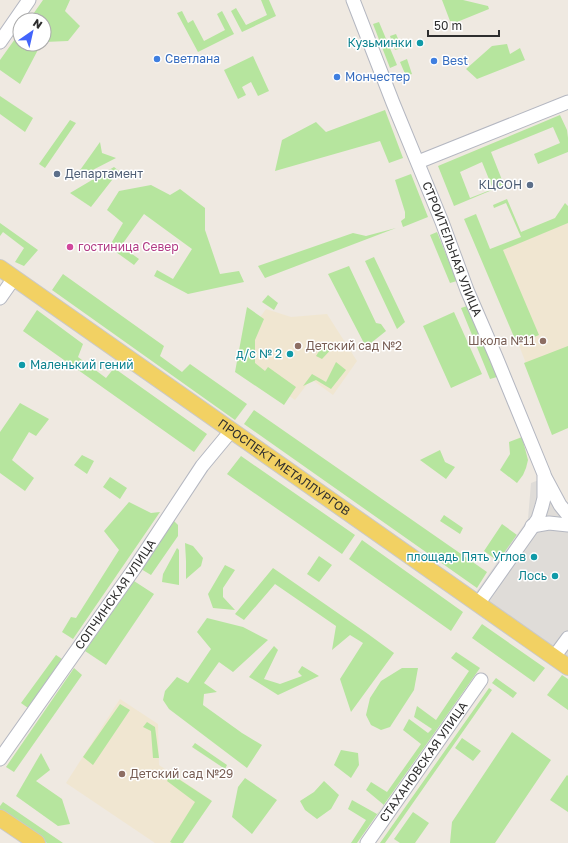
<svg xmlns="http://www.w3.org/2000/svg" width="568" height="843" viewBox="0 0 568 843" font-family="'Golos Text',sans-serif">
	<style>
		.education { fill: #f0e6d1 }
		.green { fill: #b6e59e; fill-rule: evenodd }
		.plaza { fill: #dfdcd8 }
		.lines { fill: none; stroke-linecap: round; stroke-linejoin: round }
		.minor-casing { stroke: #b4b7c1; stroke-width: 15 }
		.major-casing { stroke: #c9c9c9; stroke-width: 18 }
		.minor { stroke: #fff; stroke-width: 13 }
		.major { stroke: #f2d163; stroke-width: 16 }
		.culture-dot { fill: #0f9aa8; stroke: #fff; stroke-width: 1.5 }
		.shop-dot { fill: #3f7fe0; stroke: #fff; stroke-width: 1.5 }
		.service-dot { fill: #5c6f8a; stroke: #fff; stroke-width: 1.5 }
		.hotel-dot { fill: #d1479c; stroke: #fff; stroke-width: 1.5 }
		.education-dot { fill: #8d6e63; stroke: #fff; stroke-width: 1.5 }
		.labels { text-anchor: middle; stroke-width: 3; stroke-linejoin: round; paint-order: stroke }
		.culture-label { font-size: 12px; fill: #0d838f; stroke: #fff; text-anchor: end }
		.shop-label { font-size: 12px; fill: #366cbe; stroke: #fff; text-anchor: start }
		.service-label { font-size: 12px; fill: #4e5e75; stroke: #fff; text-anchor: start }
		.hotel-label { font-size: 12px; fill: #b23c85; stroke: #fff; text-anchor: start }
		.street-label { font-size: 12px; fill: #2e2e2e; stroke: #fff }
		.education-label { font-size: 12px; fill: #785e54; stroke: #fff; text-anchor: start }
	</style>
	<rect width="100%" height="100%" fill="#efe9e1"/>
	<path class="education" d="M 568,219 L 568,428 L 553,434 L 484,254 Z
		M 266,309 L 291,317 L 327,314 L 357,361 L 333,395 L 311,379 L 295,400 L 246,366 L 250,331 Z
		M 120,699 L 158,724 L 159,765 L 211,800 L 182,843 L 155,843 L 66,783 Z"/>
	<path class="green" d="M 43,0 L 70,0 L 65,11 L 80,26 L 68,41 L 44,42 L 44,20 L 29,20 Z
		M 261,0 L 269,0 L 276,16 L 242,32 L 231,11 L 236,8 L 246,25 L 267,15 Z
		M 442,0 L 463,0 L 488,6 L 489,9 L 457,22 L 450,21 Z
		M 182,11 L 188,23 L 193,20 L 204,41 L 225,30 L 217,14 L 222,11 L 234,34 L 198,52 L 177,13 Z
		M 379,22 L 397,65 L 390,68 L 373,24 Z
		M 20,32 L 20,44 L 41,44 L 20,84 L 0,70 L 0,60 Z
		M 396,34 L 402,48 L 395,50 L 390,36 Z
		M 507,44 L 510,54 L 520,48 L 525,60 L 477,79 L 466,69 L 492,46 Z
		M 253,56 L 269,91 L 258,96 L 251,82 L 242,87 L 246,95 L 238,99 L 224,70 Z
		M 407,59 L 412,74 L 406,76 L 400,62 Z
		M 0,96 L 33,118 L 25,132 L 0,114 Z
		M 385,110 L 403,158 L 389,163 L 380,141 L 275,171 L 282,140 L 316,122 L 326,132 Z
		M 560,115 L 567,130 L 568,138 L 568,152 L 538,164 L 534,154 L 560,143 L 553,127 L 491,152 L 504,185 L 454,206 L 438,166 ZM 482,162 L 493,189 L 470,198 L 460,172 Z
		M 70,120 L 76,123 L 45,168 L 39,164 Z
		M 100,142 L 102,153 L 116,158 L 83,175 L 78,173 Z
		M 114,167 L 119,171 L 91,207 L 70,193 Z
		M 411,174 L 428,217 L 403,227 L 401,221 L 405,218 L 405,212 L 395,180 Z
		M 151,185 L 170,195 L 180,189 L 205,208 L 205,230 L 220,274 L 239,271 L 244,282 L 188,294 L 154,276 L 157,270 L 173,279 L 192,249 L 144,214 L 121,246 L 139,259 L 134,265 L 109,247 L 123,223 L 107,210 L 119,191 Z
		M 507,199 L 521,232 L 555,218 L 565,203 L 568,206 L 568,223 L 503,250 L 539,335 L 517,344 L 464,219 L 476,214 L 490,249 L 521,237 L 506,203 L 494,208 L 493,205 Z
		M 0,223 L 38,250 L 24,266 L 15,262 L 24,248 L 3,232 L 0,236 Z
		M 396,228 L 265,278 L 258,266 L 353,233 L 366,236 Z
		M 437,232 L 457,281 L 450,283 L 430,235 Z
		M 374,257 L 405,322 L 397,329 L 365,261 Z
		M 349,266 L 376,323 L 381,324 L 386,331 L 366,347 L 328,274 Z
		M 63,274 L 164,346 L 160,356 L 182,372 L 190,364 L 247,404 L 235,420 L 52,290 Z
		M 268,295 L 278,303 L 274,310 L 262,302 Z
		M 467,306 L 497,377 L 490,379 L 461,308 Z
		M 247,307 L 264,319 L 255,340 L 255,363 L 265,371 L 268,367 L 296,387 L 284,405 L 235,372 Z
		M 37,310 L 83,344 L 78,357 L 106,378 L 114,368 L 207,434 L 194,452 L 23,331 Z
		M 454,312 L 482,374 L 451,388 L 423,326 Z
		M 338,342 L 322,359 L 316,356 L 323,345 Z
		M 568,346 L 568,428 L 552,435 L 524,363 Z
		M 336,362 L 346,370 L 331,389 L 316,380 L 303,386 L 312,374 L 326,382 Z
		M 20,403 L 49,419 L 36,436 L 29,432 L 12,460 L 34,478 L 25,491 L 0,473 L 0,432 Z
		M 254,410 L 487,572 L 477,588 L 244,424 Z
		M 522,437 L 528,460 L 526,468 L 523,475 L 517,483 L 500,470 L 510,454 L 509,442 Z
		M 440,450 L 445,462 L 455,467 L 446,479 L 420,460 Z
		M 82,455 L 94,461 L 87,474 L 74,465 Z
		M 241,456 L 355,535 L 342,554 L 227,474 Z
		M 110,477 L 127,488 L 120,499 L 103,487 Z
		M 129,502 L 151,513 L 160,512 L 73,639 L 62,632 L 71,617 L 76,618 L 119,550 L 104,531 Z
		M 444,515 L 463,528 L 460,534 L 440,521 Z
		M 174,521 L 178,525 L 178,536 L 151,575 L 141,569 Z
		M 502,524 L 517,535 L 499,562 L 484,551 Z
		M 362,540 L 463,612 L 451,631 L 349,559 Z
		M 185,543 L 193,546 L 203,558 L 201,566 L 186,579 L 186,561 Z
		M 177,548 L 179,550 L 179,585 L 162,582 L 163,574 Z
		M 319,556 L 332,565 L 319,582 L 307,574 Z
		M 225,565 L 235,570 L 223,588 L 223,597 L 235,610 L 213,608 L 208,594 Z
		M 273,568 L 368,634 L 394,653 L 351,712 L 340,679 L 363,643 L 350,635 L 332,650 L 336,626 L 275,584 L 244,620 L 235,614 Z
		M 134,581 L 154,594 L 106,665 L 85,651 Z
		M 207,618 L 243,627 L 268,640 L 233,672 L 219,662 L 204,683 L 217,692 L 204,694 L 203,705 L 242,733 L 262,745 L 247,768 L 169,709 L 163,700 L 165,691 L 177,677 L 188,683 L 211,649 L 197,632 Z
		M 482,624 L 545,668 L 534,682 L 472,638 Z
		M 274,646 L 278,650 L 264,679 L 280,684 L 302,676 L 298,672 L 302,666 L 319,676 L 278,695 L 249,677 Z
		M 456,652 L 480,668 L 357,843 L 351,843 L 366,820 L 348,809 L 352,800 L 377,814 L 384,805 L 366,790 L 371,782 L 387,792 L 421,744 L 403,730 L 409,719 L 428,733 L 432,729 L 414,717 L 417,706 L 436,720 L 469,671 L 451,658 Z
		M 56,655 L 62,659 L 28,708 L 21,703 Z
		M 74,668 L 82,675 L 14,772 L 6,767 Z
		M 402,668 L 418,668 L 414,690 L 390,727 L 381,730 L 371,725 L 366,715 L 370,698 L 381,681 Z
		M 562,675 L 568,679 L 568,710 L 547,695 Z
		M 496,678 L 517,693 L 513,698 L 492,683 Z
		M 489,688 L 492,690 L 385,843 L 380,843 Z
		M 120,704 L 130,710 L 93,765 L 83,757 Z
		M 147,722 L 155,727 L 159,758 L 153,758 L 151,731 L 143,727 Z
		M 512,732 L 551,760 L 495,843 L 450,843 L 452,822 Z
		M 462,738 L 481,751 L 473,761 L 455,748 Z
		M 195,743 L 227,765 L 225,769 L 192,747 Z
		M 341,750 L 358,753 L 359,765 L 351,778 L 334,765 Z
		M 41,753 L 50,770 L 36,781 L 62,799 L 70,824 L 58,826 L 16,796 Z
		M 171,774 L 212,801 L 183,843 L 172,843 L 170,842 L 195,802 L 167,781 Z
		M 567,775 L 568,776 L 568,812 L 550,800 Z
		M 245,778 L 277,800 L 252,834 L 232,817 L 238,787 Z
		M 324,781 L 339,795 L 331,809 L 317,819 L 305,810 L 300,801 L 314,792 Z
		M 3,802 L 63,843 L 47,843 L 0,810 L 0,806 Z
		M 413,812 L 429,823 L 415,843 L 400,843 L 394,839 Z"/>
	<path class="plaza" d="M 552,475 L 563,499 L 568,503 L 568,656 L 566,660 L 474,595 L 528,519 L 531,483 Z"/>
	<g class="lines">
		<g class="minor-casing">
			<g id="minor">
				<path id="s1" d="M 353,0 L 393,103 L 442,222 L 467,290 L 496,357 L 544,474 L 544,498 L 542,506 L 538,519 L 478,604"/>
				<path d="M 0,42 L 29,0"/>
				<path d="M 418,162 L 568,102"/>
				<path d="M 0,298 L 14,278"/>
				<path d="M 545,477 L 560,505 L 568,515"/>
				<path d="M 532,526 L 549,523 L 568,525"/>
				<path d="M 554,657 L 568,638"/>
				<path id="s2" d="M 0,759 L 134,569 L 202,466 L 231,431"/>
				<path id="s3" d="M 367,843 L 481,680"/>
			</g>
		</g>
		<g class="major-casing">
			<g id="major">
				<path id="s4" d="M 0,268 L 568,667"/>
				<path d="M 0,818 L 37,843"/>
			</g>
		</g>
		<use href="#minor" class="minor"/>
		<use href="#major" class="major"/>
	</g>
	<g class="culture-dot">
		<circle cx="420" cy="43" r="4"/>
		<circle cx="290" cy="354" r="4"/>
		<circle cx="22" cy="365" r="4"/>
		<circle cx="534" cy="557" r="4"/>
		<circle cx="555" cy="576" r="4"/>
	</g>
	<g class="shop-dot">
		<circle cx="157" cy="59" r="4"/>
		<circle cx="434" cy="61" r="4"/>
		<circle cx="337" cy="77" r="4"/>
	</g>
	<g class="service-dot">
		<circle cx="57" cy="174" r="4"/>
		<circle cx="530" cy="185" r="4"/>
	</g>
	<circle class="hotel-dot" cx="70" cy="247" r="4"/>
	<g class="education-dot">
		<circle cx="543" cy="341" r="4"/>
		<circle cx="298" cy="346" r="4"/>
		<circle cx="122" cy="774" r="4"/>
	</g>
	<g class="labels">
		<g class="culture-label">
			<text x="412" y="47">Кузьминки</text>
			<text x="282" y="358">д/с № 2</text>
			<text x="30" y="369" text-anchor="start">Маленький гений</text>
			<text x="526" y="561">площадь Пять Углов</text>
			<text x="547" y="580">Лось</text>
		</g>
		<g class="shop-label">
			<text x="165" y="63">Светлана</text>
			<text x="442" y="65">Best</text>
			<text x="345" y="81">Мончестер</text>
		</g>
		<g class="service-label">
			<text x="65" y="178">Департамент</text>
			<text x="522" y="189" text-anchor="end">КЦСОН</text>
		</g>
		<g class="hotel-label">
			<text x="78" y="251">гостиница Север</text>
		</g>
		<g class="street-label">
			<text dy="4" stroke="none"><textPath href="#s1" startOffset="268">СТРОИТЕЛЬНАЯ УЛИЦА</textPath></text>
			<text dy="4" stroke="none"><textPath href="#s4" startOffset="347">ПРОСПЕКТ МЕТАЛЛУРГОВ</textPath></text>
			<text dy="4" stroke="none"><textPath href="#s2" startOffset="201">СОПЧИНСКАЯ УЛИЦА</textPath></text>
			<text dy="4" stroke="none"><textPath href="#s3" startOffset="99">СТАХАНОВСКАЯ УЛИЦА</textPath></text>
		</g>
		<g class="education-label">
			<text x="535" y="345" text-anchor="end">Школа №11</text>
			<text x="306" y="350">Детский сад №2</text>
			<text x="130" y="778">Детский сад №29</text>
		</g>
	</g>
	<g transform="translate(32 32) rotate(34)"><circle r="19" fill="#ffffff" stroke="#ababab"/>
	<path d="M0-3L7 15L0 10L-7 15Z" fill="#4264fb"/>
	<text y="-6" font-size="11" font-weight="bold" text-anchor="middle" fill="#2e2e2e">N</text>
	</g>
	<path d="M428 30v6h71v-6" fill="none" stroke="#2e2e2e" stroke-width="2"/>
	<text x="434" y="30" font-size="12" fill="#2e2e2e" stroke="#ffffff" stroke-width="3" paint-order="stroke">50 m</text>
</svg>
